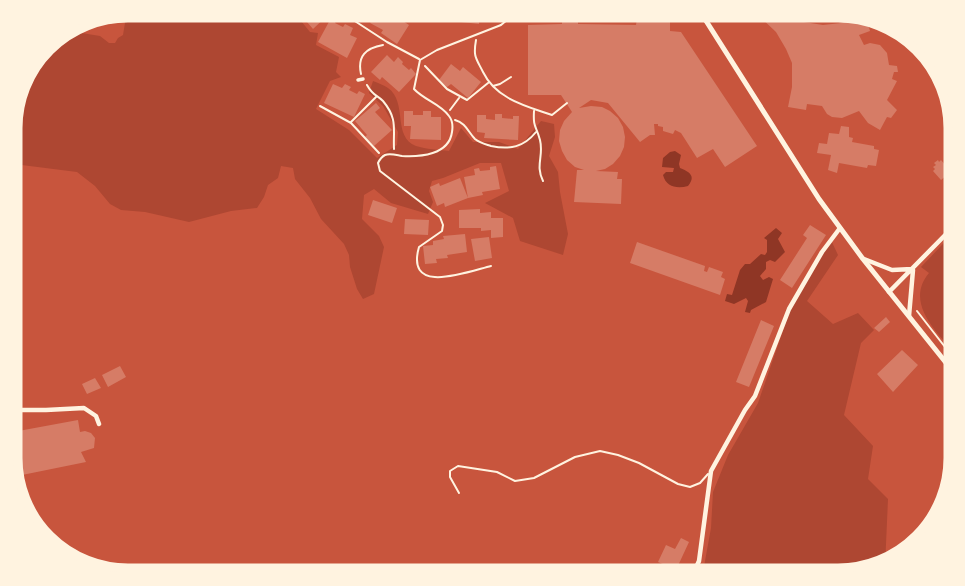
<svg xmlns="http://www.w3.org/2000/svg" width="965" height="586" viewBox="0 0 965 586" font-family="Commissioner,sans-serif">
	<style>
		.green { fill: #ae4732 }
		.water { fill: #8f3625 }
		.building { fill: #d67c66 }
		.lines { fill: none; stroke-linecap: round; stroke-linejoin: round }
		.path { stroke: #fff3e0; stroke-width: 2 }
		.service { stroke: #fff3e0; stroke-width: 2 }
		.pedestrian { stroke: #fff3e0; stroke-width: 3.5 }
		.minor { stroke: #fff3e0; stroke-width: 4.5 }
		.tertiary { stroke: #fff3e0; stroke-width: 5 }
		.rim { fill: none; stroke: #fff3e0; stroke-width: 9 }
	</style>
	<rect width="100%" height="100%" fill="#c8553d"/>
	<path class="green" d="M 128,5 L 288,5 L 310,32 L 318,33 L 316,45 L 339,57 L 336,72 L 341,77 L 330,81 L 316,109 L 349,130 L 377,158 L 397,145 L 398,132 L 383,106 L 369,93 L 373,81 C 378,83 384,85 388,88 C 408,102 392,137 416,146 C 426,149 439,150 449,151 L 461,128 L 473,142 L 499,142 L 518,149 L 541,121 L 554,124 L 555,137 L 549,156 L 558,172 L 560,192 L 568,234 L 563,255 L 520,241 L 513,218 L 485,203 L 509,191 L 501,163 L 480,163 L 443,178 L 432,181 L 429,191 L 433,202 L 428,214 L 391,203 L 374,189 L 364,195 L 362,219 L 379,236 L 384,247 L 374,294 L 363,299 L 357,289 L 350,267 L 349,255 L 344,244 L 321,219 L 310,198 L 295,179 L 293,168 L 281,166 L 278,178 L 268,185 L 264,197 L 257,208 L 231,211 L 189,222 L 145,212 L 121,210 L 110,204 L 95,186 L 77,172 L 6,163 L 6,112 L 47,36 L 63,30 L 100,36 L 109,43 L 115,43 L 118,38 L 123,35 Z
		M 959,227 L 959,358 C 940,335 903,304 929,273 L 921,267 Z
		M 830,238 L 838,255 L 807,301 L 833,324 L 858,313 L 874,330 L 861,343 L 844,415 L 873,446 L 868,479 L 888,499 L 885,567 L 845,581 L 694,581 L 703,572 L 711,528 L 713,492 L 728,455 L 758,403 L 789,313 Z"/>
	<path class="water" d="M 675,151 L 681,155 L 679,164 L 680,168 C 690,172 696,176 688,186 C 677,189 666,187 663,175 L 666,172 L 673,172 L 674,168 L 662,167 L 663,158 L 670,152 Z
		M 776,228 L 782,233 L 778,239 L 785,252 L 775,262 L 770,260 L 766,262 L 766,269 L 760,276 L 763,280 L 769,277 L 773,279 L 766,302 L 751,310 L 750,313 L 745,312 L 748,301 L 746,298 L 734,304 L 725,301 L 727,294 L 732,295 L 740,270 L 745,264 L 750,264 L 761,254 L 765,255 L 767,252 L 767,240 L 764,238 Z"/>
	<path class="building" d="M 294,5 L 322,5 L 330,13 L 313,29 L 307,22 L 308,20 Z
		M 454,5 L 481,5 L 479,24 L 452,21 Z
		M 759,5 L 779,5 L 791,15 L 804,22 L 823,25 L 841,23 L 865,14 L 870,31 L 859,35 L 864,45 L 870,43 L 880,45 L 887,53 L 889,65 L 897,66 L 898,72 L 894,72 L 892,79 L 897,81 L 887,100 L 897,110 L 891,118 L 887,117 L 880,130 L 868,123 L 859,111 L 842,118 L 832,117 L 827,114 L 822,106 L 807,104 L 806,110 L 788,107 L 792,87 L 792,63 L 786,49 L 776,32 L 754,11 Z
		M 381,6 L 409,25 L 397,44 L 381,33 L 383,30 L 370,23 Z
		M 119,8 L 119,13 L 114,12 L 112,24 L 88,20 Z
		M 562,9 L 578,9 L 578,24 L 636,25 L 637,18 L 670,20 L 670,31 L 681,32 L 757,146 L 725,167 L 713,149 L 697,158 L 681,133 L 675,130 L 673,134 L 663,131 L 663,127 L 658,126 L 658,124 L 654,124 L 655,135 L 650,135 L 640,142 L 608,103 L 591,100 L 579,108 L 591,106 L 602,107 L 610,111 L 618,118 L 623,127 L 625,137 L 624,147 L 620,156 L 613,164 L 605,169 L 596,171 L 618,172 L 617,179 L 622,179 L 621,204 L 574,202 L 577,170 L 584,170 L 575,167 L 567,160 L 562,151 L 559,141 L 560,130 L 564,121 L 572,112 L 561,95 L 528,95 L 528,25 L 562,24 Z
		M 331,18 L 336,21 L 335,23 L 343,27 L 345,24 L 353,28 L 350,35 L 357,38 L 347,58 L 318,42 Z
		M 387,55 L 394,62 L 398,57 L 403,62 L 402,64 L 409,70 L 411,68 L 416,74 L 399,92 L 382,77 L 380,80 L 371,72 Z
		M 451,64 L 460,71 L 463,67 L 481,82 L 468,98 L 451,84 L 447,87 L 439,80 Z
		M 944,69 L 945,72 L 949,85 L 940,82 L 936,83 L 932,75 L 936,74 L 935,72 Z
		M 333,84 L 342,88 L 345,84 L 351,87 L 349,90 L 357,94 L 359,91 L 365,94 L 354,117 L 324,103 Z
		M 376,103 L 380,108 L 375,112 L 392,130 L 374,146 L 365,137 L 367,135 L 355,121 Z
		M 404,111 L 413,111 L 413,115 L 423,115 L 423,111 L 431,111 L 431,117 L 441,117 L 441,140 L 410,139 L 411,126 L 404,126 Z
		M 495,114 L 502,114 L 502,118 L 513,119 L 513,116 L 519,116 L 518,140 L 484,138 L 485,133 L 477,132 L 477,115 L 486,115 L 486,119 L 495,120 Z
		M 841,126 L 849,127 L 849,137 L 853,138 L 852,142 L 874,146 L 874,149 L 879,150 L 876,166 L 868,165 L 867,168 L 839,163 L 837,173 L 828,170 L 831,155 L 817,153 L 819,143 L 827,144 L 829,133 L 839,134 Z
		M 938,160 L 939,162 L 941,160 L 952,173 L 950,175 L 948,174 L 941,180 L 933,171 L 935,169 L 933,167 L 936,165 L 934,163 Z
		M 496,166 L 500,189 L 482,192 L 483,195 L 468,198 L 464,177 L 475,175 L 474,169 L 479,168 L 480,171 L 490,170 L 490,167 Z
		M 460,178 L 468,198 L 445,207 L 444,203 L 437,206 L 430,187 L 439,183 L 440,186 Z
		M 373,200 L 397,208 L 392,223 L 368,215 Z
		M 480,209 L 480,213 L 491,212 L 491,218 L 503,218 L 503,237 L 491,238 L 491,230 L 481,231 L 481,228 L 459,228 L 459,210 Z
		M 405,219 L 429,220 L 428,235 L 404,234 Z
		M 810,225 L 826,235 L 792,288 L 780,280 L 807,238 L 803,235 Z
		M 465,234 L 467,252 L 447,255 L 448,258 L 436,259 L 437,263 L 425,264 L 423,246 L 433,245 L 433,241 L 444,239 L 443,236 Z
		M 489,237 L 492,258 L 475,261 L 471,239 Z
		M 637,242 L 705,266 L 704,271 L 707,272 L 709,267 L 723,272 L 721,277 L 725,279 L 720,295 L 630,263 Z
		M 886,317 L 890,322 L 879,332 L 874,328 Z
		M 761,320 L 774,326 L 749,387 L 736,382 Z
		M 902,350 L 918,365 L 893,392 L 877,374 Z
		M 120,366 L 126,377 L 108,387 L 102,375 Z
		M 95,378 L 101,388 L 87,394 L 82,384 Z
		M 78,420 L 80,432 L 85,431 L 91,433 L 95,438 L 94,448 L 81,452 L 86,462 L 22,475 L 13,432 Z
		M 681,538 L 689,542 L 676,570 L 658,562 L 666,545 L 675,549 Z"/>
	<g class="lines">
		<path class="path" d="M 476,40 C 473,57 476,58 483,72 C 496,99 526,106 552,115 L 567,103
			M 425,66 L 447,89 L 467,100 L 488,83
			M 361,74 C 357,56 366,48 383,45
			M 367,85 C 373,96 376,94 383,101 C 398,119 393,129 394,149
			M 493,86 L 500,84 L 511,77
			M 320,106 L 351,123 L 379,153
			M 450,110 L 459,98
			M 534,111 C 533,128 536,125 540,140 C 544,156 535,165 543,181
			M 455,120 C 466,123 468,132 475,139 C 480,143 485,144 491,146 C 510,150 524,147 536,132
			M 351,122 L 376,97
			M 917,311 L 959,365"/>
		<path class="service" d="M 544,5 L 593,7 L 645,5
			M 552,7 L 558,14 L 583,15 L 592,8
			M 344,14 L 387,42 L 419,59
			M 491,266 C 467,272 405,296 419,247 L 442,231 L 443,225 L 440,217 L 380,171 L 378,163 C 380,159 381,157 385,155 C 390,153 396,155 402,156 C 420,157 449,155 452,132 C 453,126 453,121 449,116 C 441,104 424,100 414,89 L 420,60 L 437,50 L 501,25 L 507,20 L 516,5
			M 459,493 L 450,477 L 450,471 L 458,466 L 497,472 L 515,481 L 534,478 L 575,457 L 600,451 L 618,455 L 639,463 L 678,484 L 690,487 L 700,483 L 708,474
			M 243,581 L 255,578 L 262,581"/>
		<path class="pedestrian" d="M 358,80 L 363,79"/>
		<path class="minor" d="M 945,236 L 959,247
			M 864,259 L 892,270 L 912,269
			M 889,292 L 959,221
			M 909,316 L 913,270
			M 6,410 L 46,410 L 84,408 L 96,416 L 99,424
			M 50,550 L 65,562
			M 685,581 L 695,570 L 699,561 L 711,471 L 745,410 L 755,396 L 789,309 L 822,252 L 840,228"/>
		<path class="tertiary" d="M 696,5 L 819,199 L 863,259 L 959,379"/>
	</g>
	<path d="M0 0H965V586H0ZM128 18H838A110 110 0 0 1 948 128V458A110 110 0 0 1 838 568H128A110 110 0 0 1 18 458V128A110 110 0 0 1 128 18Z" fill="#fff3e0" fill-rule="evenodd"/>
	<path class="rim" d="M128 18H838A110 110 0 0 1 948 128V458A110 110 0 0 1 838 568H128A110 110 0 0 1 18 458V128A110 110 0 0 1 128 18Z"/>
</svg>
